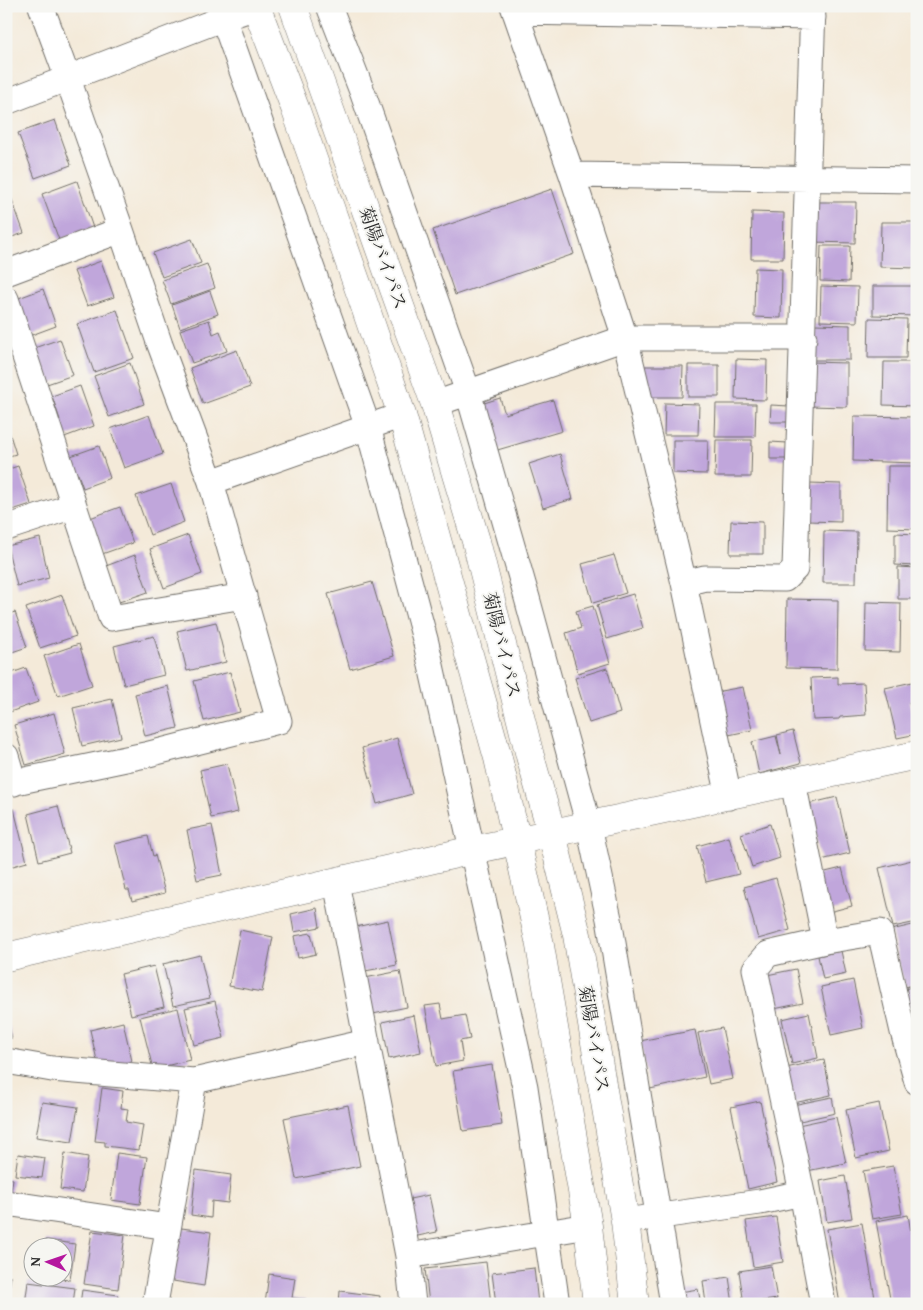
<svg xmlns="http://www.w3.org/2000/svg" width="923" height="1310" viewBox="0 0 923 1310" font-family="'Gentium Book Plus','Noto Serif JP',serif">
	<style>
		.building { fill: #c0a6db }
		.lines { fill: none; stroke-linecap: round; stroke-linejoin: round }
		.street-casing { stroke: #716e68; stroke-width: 27 }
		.secondary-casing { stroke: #716e68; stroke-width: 29 }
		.highway-casing { stroke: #716e68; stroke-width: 29 }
		.street { stroke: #fff; stroke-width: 25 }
		.secondary { stroke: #fff; stroke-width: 28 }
		.highway { stroke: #fff; stroke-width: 28 }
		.labels { text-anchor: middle; stroke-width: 4; stroke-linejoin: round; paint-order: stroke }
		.street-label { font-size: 18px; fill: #2b2b2b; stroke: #f6f6f2 }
	</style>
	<rect width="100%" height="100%" fill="#f6f6f2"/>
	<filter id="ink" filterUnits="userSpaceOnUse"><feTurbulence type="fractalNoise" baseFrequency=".02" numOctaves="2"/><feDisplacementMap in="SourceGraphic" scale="10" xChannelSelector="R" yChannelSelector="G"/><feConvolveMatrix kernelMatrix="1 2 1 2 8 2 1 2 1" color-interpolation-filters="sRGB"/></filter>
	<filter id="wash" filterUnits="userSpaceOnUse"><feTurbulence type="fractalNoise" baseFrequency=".0096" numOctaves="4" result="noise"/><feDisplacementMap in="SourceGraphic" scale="20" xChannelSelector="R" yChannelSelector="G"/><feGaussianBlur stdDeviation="1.12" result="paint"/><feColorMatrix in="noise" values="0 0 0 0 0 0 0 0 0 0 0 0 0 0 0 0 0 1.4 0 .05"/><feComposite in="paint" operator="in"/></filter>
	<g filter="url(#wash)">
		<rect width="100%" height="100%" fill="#f4ead9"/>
		<g id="blocks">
			<path class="building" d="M 55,120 L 71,165 L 35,178 L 18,133 Z
				M 77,181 L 93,228 L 59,240 L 42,194 Z
				M 6,183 L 24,233 L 6,239 Z
				M 552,189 L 574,254 L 455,295 L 433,230 Z
				M 812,202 L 856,202 L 855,243 L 811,242 Z
				M 752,212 L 784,213 L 783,259 L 751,259 Z
				M 881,222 L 917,222 L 917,268 L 880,267 Z
				M 192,239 L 201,263 L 162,277 L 153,253 Z
				M 821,246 L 850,246 L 849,282 L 820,281 Z
				M 101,261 L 114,297 L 87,306 L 74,271 Z
				M 207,264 L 215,288 L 171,304 L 162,280 Z
				M 755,268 L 782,269 L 781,318 L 754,317 Z
				M 821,286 L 858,287 L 857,322 L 820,321 Z
				M 873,286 L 917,286 L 917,316 L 873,315 Z
				M 43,289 L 56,326 L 29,336 L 16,299 Z
				M 210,291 L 218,314 L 180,328 L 172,305 Z
				M 117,310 L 134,358 L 94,372 L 77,324 Z
				M 869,318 L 907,319 L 906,358 L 868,358 Z
				M 209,320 L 213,334 L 220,331 L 227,351 L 192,363 L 180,330 Z
				M 815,324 L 850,325 L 850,360 L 814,360 Z
				M 60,339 L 73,375 L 47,384 L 34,348 Z
				M 237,350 L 250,387 L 203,404 L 190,368 Z
				M 736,359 L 767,360 L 766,400 L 735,399 Z
				M 811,362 L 847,363 L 847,407 L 810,406 Z
				M 884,362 L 917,362 L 917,406 L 883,405 Z
				M 130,363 L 144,404 L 109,417 L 94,376 Z
				M 688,365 L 719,365 L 719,397 L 688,397 Z
				M 643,366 L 683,366 L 682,397 L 643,397 Z
				M 80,386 L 94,426 L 59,439 L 53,423 L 60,420 L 52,396 Z
				M 500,398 L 505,414 L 553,400 L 562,431 L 494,451 L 481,404 Z
				M 665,403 L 699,404 L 698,435 L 664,435 Z
				M 716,404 L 756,404 L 755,437 L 715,437 Z
				M 771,405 L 789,406 L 789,422 L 770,422 Z
				M 149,415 L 163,454 L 124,468 L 110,429 Z
				M 854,416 L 917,417 L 917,463 L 853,461 Z
				M 6,422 L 16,454 L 6,457 Z
				M 673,440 L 708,440 L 707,474 L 673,473 Z
				M 716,440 L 752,440 L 751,477 L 715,477 Z
				M 770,442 L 788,443 L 788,459 L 770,459 Z
				M 99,446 L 110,478 L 83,488 L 78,474 L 74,475 L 68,457 Z
				M 560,454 L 573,499 L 543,508 L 529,464 Z
				M 18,466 L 31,504 L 6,512 L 6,470 Z
				M 888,466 L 917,466 L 917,529 L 887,528 Z
				M 809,483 L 841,484 L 841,522 L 808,521 Z
				M 171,484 L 184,522 L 150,535 L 136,496 Z
				M 120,507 L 133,543 L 102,554 L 90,518 Z
				M 731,521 L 763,522 L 763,554 L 730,554 Z
				M 824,531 L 857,532 L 856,583 L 823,583 Z
				M 895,533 L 917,534 L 917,566 L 895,565 Z
				M 188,535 L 202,574 L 164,588 L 150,549 Z
				M 40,538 L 49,578 L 17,586 L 7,546 Z
				M 135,555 L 148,592 L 119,602 L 106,566 Z
				M 614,555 L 626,593 L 593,603 L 582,564 Z
				M 898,567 L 917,568 L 917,599 L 898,599 Z
				M 372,582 L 394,656 L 350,669 L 328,594 Z
				M 633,594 L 643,628 L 607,639 L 597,605 Z
				M 62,595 L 76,636 L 40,648 L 26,608 Z
				M 787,599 L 838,600 L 837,669 L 786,668 Z
				M 866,602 L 901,603 L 900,652 L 865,651 Z
				M 593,606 L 610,663 L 578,673 L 566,633 L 581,628 L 576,611 Z
				M 15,612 L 27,647 L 6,654 L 6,615 Z
				M 216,622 L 226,662 L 187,671 L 177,631 Z
				M 154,636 L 164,675 L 124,685 L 114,646 Z
				M 79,644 L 92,685 L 58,696 L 44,656 Z
				M 26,668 L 38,702 L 7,713 L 6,675 Z
				M 607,668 L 620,713 L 589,723 L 575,678 Z
				M 230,672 L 240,712 L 204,721 L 194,681 Z
				M 838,677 L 838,684 L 864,683 L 866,715 L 840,717 L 839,719 L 813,720 L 811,678 Z
				M 917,681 L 917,700 L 909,702 L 913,715 L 917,714 L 917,734 L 897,738 L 885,688 Z
				M 168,686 L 178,728 L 145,736 L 135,694 Z
				M 743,687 L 752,730 L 724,736 L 715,692 Z
				M 112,699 L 121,737 L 82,746 L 73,708 Z
				M 54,713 L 65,754 L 26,765 L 14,725 Z
				M 793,731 L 801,763 L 759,774 L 752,742 L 776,736 L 781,755 L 777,735 Z
				M 397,738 L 412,794 L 377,804 L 362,748 Z
				M 227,764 L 238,812 L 211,818 L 200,770 Z
				M 837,797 L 850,853 L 821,860 L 808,804 Z
				M 58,806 L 70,853 L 39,861 L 28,814 Z
				M 14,809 L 27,862 L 6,868 L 6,811 Z
				M 770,824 L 780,858 L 752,867 L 741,834 Z
				M 212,825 L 222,875 L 197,880 L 187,830 Z
				M 148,836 L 153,856 L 155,855 L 165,893 L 132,901 L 129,890 L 126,890 L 115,844 Z
				M 729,837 L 739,874 L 706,882 L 697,846 Z
				M 916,859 L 917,922 L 893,927 L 879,868 Z
				M 842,868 L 852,906 L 825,913 L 817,874 Z
				M 776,878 L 790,930 L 758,939 L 744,887 Z
				M 317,908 L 320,927 L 294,932 L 291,914 Z
				M 388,920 L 397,965 L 360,972 L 351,928 Z
				M 917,924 L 917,984 L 905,987 L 891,930 Z
				M 240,930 L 273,937 L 262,992 L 229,986 Z
				M 311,933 L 316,954 L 298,958 L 294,936 Z
				M 841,951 L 846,974 L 823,979 L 818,956 Z
				M 200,955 L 210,998 L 173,1006 L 163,964 Z
				M 154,966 L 164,1007 L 131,1015 L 121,974 Z
				M 796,969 L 803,1003 L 769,1010 L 762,976 Z
				M 400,971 L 407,1007 L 373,1014 L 365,978 Z
				M 853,980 L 863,1028 L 831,1035 L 821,987 Z
				M 917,986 L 917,1041 L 904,989 Z
				M 215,1001 L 224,1038 L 194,1045 L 185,1008 Z
				M 440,1004 L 443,1019 L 465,1015 L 470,1039 L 460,1041 L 463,1061 L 436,1066 L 425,1006 Z
				M 178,1008 L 190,1060 L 153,1069 L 140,1017 Z
				M 809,1013 L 818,1058 L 792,1064 L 782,1019 Z
				M 6,1015 L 12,1038 L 6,1039 Z
				M 414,1015 L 421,1052 L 389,1059 L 382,1022 Z
				M 123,1022 L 132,1061 L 99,1069 L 90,1030 Z
				M 722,1028 L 733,1079 L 709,1084 L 698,1033 Z
				M 695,1030 L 705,1077 L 650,1089 L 640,1041 Z
				M 824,1060 L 831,1095 L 789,1104 L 781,1069 Z
				M 492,1065 L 502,1125 L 463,1131 L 453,1071 Z
				M 102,1088 L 123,1091 L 121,1108 L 128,1109 L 126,1122 L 143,1125 L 139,1150 L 105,1146 L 105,1142 L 95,1141 Z
				M 832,1097 L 835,1113 L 796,1122 L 793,1105 Z
				M 760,1101 L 777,1182 L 748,1189 L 731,1107 Z
				M 42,1102 L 78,1107 L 72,1142 L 36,1137 Z
				M 879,1103 L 889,1151 L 856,1158 L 846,1110 Z
				M 348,1105 L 360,1166 L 296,1179 L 284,1118 Z
				M 836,1117 L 846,1163 L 807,1171 L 798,1125 Z
				M 65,1153 L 88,1157 L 83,1192 L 60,1189 Z
				M 117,1153 L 147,1157 L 140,1204 L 111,1200 Z
				M 18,1154 L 45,1158 L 42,1178 L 15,1175 Z
				M 893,1166 L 902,1214 L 872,1219 L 863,1171 Z
				M 196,1170 L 231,1175 L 228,1203 L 212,1201 L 211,1218 L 191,1215 Z
				M 845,1176 L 852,1218 L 827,1222 L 820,1181 Z
				M 6,1178 L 13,1179 L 10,1197 L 6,1196 Z
				M 429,1195 L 437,1232 L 413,1237 L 405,1200 Z
				M 908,1215 L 917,1266 L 917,1304 L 891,1304 L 876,1221 Z
				M 776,1217 L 783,1262 L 753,1267 L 746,1221 Z
				M 862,1223 L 876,1304 L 840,1304 L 827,1229 Z
				M 174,1227 L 211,1232 L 204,1286 L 167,1280 Z
				M 92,1231 L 125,1235 L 118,1289 L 84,1284 Z
				M 46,1240 L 75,1244 L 70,1280 L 58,1279 L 62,1278 L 62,1248 L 45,1248 Z
				M 486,1262 L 491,1304 L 429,1304 L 425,1269 Z
				M 771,1266 L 777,1299 L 744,1304 L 739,1271 Z
				M 534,1268 L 538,1304 L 496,1304 L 492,1273 Z
				M 269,1274 L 295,1278 L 292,1298 L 306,1299 L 305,1304 L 265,1304 Z
				M 6,1276 L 11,1277 L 7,1300 L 6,1300 Z
				M 729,1277 L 733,1304 L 706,1304 L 703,1281 Z
				M 28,1282 L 75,1288 L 73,1304 L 25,1304 Z
				M 698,1289 L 701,1304 L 682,1304 L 680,1292 Z
				M 82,1290 L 118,1295 L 117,1304 L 80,1304 Z
				M 340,1291 L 380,1296 L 379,1304 L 339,1304 Z"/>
		</g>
	</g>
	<g filter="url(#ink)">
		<use href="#blocks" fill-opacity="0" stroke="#716e68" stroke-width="1"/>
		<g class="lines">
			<g class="street-casing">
				<path id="street" d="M 219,6 L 368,427 L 426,643 L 525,1087 L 557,1304
					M 329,6 L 363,94 L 468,392 L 527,598 L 589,826 L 609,919 L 673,1304
					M 513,6 L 572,175 L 625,338 L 684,583 L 729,797
					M 515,12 L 813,17
					M 6,102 L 224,18 L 256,7
					M 572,175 L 917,180
					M 6,273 L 121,230
					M 6,299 L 111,618 L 244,596
					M 435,404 L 625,338 L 804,338
					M 211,482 L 402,415
					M 6,528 L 73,506
					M 684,583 L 705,578 L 785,579 L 795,569 L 813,6
					M 6,756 L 14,783
					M 793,782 L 825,941
					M 6,784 L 145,755 L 279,721 L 211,482 L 160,345 L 121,230 L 68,79 L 41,6
					M 336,882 L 408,1256 L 413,1304
					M 6,1061 L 52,1069 L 194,1081 L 367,1042
					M 6,1203 L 168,1227
					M 625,1221 L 760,1202 L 802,1193
					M 408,1256 L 588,1226
					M 155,1304 L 194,1081
					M 823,1304 L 802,1193 L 755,969 L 768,954 L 825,941 L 880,932 L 903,1032 L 917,1082"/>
			</g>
			<g class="secondary-casing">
				<path id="secondary" d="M 6,957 L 473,850 L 917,755"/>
			</g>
			<g class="highway-casing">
				<path id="highway" d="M 256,6 L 295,108 L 361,295 L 402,415 L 498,758 L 539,940 L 588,1226 L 597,1304
					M 293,6 L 435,404 L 476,541 L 530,756 L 552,834 L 577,935 L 625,1221 L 635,1304"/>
			</g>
			<use href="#street" class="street"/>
			<use href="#secondary" class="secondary"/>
			<use href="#highway" class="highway"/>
		</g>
	</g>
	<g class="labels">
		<g class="street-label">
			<text transform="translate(383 258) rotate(70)" y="6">菊陽バイパス</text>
			<text transform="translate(502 645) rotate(76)" y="6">菊陽バイパス</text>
			<text transform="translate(594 1039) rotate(80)" y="6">菊陽バイパス</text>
		</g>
	</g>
	<rect width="923" height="1310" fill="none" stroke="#f6f6f2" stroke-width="25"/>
	<g transform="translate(48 1262) rotate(272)"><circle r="24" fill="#f6f6f2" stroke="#a5a5a2"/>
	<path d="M0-4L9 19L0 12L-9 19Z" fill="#b5179e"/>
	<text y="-8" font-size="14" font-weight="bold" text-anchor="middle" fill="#2b2b2b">N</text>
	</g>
</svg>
